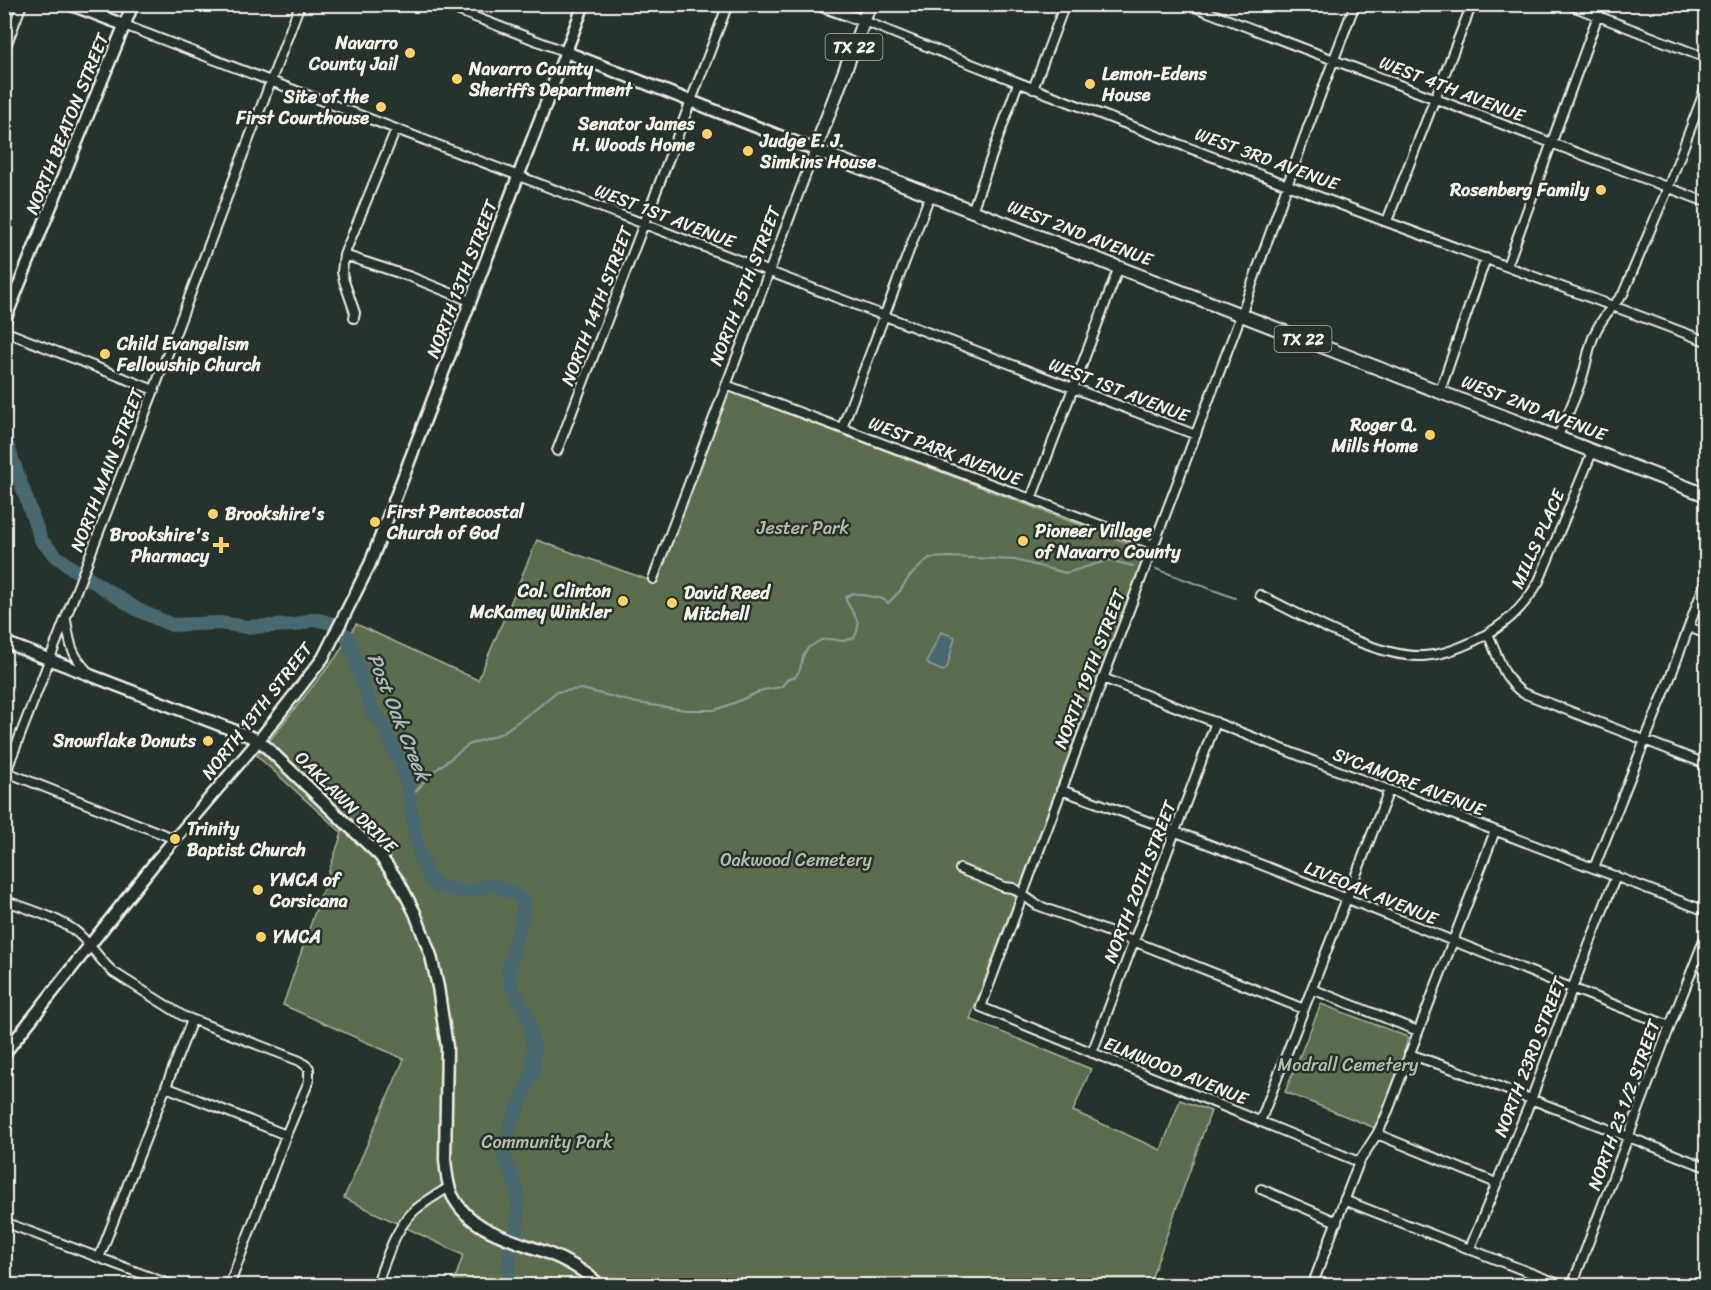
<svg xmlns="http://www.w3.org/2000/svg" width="1711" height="1290" viewBox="0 0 1711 1290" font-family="Sriracha,sans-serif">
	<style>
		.green { fill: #5b6d50; stroke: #a8af9c; stroke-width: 1.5 }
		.water { fill: #49686f; stroke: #8d9f9f; stroke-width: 1.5 }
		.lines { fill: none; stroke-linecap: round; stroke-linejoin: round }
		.stream { stroke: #8d9f9f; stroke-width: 2 }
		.river { stroke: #49686f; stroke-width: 14 }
		.street-casing { stroke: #f4f1e8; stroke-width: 12 }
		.secondary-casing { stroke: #f4f1e8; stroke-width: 15 }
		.primary-casing { stroke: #f4f1e8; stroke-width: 16 }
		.street { stroke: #26332d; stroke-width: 8 }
		.secondary { stroke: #26332d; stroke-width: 10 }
		.primary { stroke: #26332d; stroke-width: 12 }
		.poi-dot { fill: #ffd166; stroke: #26332d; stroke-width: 2 }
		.labels { text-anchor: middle; stroke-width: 5; stroke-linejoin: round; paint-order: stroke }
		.shield { fill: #26332d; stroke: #b6b8b0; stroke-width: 1.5 }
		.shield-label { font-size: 16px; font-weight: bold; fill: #f4f1e8 }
		.poi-label { font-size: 18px; font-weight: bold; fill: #f4f1e8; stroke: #26332d; text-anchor: start }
		.street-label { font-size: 18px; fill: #f4f1e8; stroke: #26332d }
		.park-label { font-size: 18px; fill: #b7bcab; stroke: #26332d }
		.water-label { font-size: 20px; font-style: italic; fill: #b0bab8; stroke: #26332d }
	</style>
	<rect width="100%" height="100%" fill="#26332d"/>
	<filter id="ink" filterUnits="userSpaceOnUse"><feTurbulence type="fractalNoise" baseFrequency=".0167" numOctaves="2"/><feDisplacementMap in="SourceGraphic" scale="12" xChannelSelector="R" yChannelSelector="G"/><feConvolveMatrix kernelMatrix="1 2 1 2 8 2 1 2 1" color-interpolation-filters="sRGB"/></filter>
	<g filter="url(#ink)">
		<path class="green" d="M 728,391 L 1146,550 L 970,1019 L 1091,1069 L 1073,1111 L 1161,1150 L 1180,1100 L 1211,1111 L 1149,1285 L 453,1285 L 463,1255 L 344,1198 L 404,1059 L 283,1005 L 342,833 L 257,756 L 336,657 L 356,624 L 478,680 L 537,540 L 657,583 Z
			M 1321,1004 L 1408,1037 L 1400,1069 L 1375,1128 L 1285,1092 Z"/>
		<path class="water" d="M 941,632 L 955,637 L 947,668 L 943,671 L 929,665 L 927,661 Z"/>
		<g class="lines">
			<path class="stream" d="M 1156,569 L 1235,598
				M 409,799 L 433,772 L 468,745 L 502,733 L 537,708 L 556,692 L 582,689 L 637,703 L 686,710 L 715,710 L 734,703 L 763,690 L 781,687 L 788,679 L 795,677 L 800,670 L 803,656 L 808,648 L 821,640 L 831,639 L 842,641 L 854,638 C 864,620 853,616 846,600 L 846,597 L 853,593 L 883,599 L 888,603 L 900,591 L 909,577 L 929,558 L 951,557 L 1015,560 L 1066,573 L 1109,560 L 1133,566"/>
			<path class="river" d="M 4,436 L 41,540 L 56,556 L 72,568 L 138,610 L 172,625 L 219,623 L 247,627 L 295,625 L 315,619 L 330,623 L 347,636 L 372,712 L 383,724 L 406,779 L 415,835 L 420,857 L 431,880 L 441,888 L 466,891 L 494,885 L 515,894 L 525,902 L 508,972 L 512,989 L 527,1015 L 534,1048 L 533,1072 L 507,1134 L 503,1151 L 518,1195 L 517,1229 L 515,1234
				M 508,1286 L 510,1247"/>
			<g class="street-casing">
				<path id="street" d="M 441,4 L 566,52
					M 1187,4 L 1706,202
					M 1355,4 L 1307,130 L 1241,315 L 1098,692 L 981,1007 L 1359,1162
					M 1567,4 L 1706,58
					M 864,21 C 1142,134 1425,235 1706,341
					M 124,25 L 1196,435
					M 4,51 L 22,4
					M 1033,89 L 1065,4
					M 972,211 L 1018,83
					M 1387,221 L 1472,4
					M 344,255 L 411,277 L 470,301
					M 1507,266 L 1602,4
					M 354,318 L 355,313 L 344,281 L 342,272 L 344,255 L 396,129
					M 4,331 L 154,390
					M 726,385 L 1154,545
					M 1440,391 L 1486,258
					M 842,428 L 930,195
					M 1558,436 C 1567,415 1578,394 1584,371 C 1588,357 1589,344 1596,331 C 1603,316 1613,306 1623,294 L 1668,188 L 1706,87
					M 557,451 L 728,4
					M 1031,499 L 1119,267
					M 653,579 L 815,150
					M 1260,595 C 1304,616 1375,658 1423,656 C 1441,655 1460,648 1476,640 C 1504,626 1523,609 1539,581 L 1593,450
					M 66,620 C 70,645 71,654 89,673
					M 1689,627 L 1706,634
					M 1488,634 C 1498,655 1503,680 1523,693 L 1706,764
					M 1103,678 L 1313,761 L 1706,911
					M 4,771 L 175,839
					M 4,777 L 154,390 L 300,4
					M 1061,790 C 1266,862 1466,949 1670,1026
					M 1594,868 L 1670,678 L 1706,580
					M 960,869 L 1004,887 L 1013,888 L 1037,905 L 1133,941 L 1304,1009
					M 4,900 C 27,909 54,916 74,930 C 89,941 99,960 113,972 L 183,1016 L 300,1061 L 309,1068 L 309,1081 L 286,1135 L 229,1286
					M 1702,909 L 1706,898
					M 1312,989 L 1418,1031
					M 1092,1053 L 1216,722
					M 1409,1054 L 1453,1069 L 1706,1167
					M 166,1087 L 286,1135
					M 1260,1122 L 1389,790
					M 1377,1134 L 1496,1183
					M 1261,1189 L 1337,1222
					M 1344,1200 L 1564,1286
					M 4,1222 L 174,1286
					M 1470,1248 L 1531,1100 L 1572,989 L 1616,876
					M 99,1258 L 192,1020
					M 376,1286 C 386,1260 394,1230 414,1211 C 425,1201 437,1195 449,1187
					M 1312,1286 L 1359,1162 L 1377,1134 L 1386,1116 L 1495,831
					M 1572,1286 L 1670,1026 L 1706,935"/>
			</g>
			<g class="secondary-casing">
				<path id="secondary" d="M 69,4 L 124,25
					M 817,4 L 864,21
					M 566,52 L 815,150
					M 4,322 L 133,4
					M 4,642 L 259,740 L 380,856 L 399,882 L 415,913 L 431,956 L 438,987 L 447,1047 L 445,1159 C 446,1171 447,1184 452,1195 C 470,1231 511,1239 545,1252 C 566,1260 585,1271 601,1286
					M 4,1054 L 157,860 L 259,740 L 323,658 L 370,564 L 584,4"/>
			</g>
			<g class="primary-casing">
				<path id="primary" d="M 870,4 L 815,150 L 1706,495"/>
			</g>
			<use href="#street" class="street"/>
			<use href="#secondary" class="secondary"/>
			<use href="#primary" class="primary"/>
		</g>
	</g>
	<g class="poi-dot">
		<circle cx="410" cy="53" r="6"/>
		<circle cx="457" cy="79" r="6"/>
		<circle cx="1090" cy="84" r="6"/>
		<circle cx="381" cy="107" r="6"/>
		<circle cx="707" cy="134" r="6"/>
		<circle cx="748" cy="151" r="6"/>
		<circle cx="1601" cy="190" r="6"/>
		<circle cx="105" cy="354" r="6"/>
		<circle cx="1430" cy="435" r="6"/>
		<circle cx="213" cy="514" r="6"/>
		<circle cx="375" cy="522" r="6"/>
		<circle cx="1023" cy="541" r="6"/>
		<path d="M218 536h6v6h6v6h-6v6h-6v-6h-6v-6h6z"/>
		<circle cx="623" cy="601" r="6"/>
		<circle cx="672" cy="603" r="6"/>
		<circle cx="208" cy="741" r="6"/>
		<circle cx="175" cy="839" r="6"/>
		<circle cx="258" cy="890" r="6"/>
		<circle cx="261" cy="937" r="6"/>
	</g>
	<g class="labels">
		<g class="shield">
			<rect x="825.5" y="34" width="57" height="26" rx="4.5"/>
			<rect x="1274.5" y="326" width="57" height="26" rx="4.5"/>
		</g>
		<g class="shield-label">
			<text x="854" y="53">TX 22</text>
			<text x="1303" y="345">TX 22</text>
		</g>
		<g class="poi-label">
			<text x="398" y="49" text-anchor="end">Navarro<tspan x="398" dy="21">County Jail</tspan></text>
			<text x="469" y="75">Navarro County<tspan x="469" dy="21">Sheriffs Department</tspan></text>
			<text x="1102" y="80">Lemon-Edens<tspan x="1102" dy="21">House</tspan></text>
			<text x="369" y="103" text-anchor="end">Site of the<tspan x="369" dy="21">First Courthouse</tspan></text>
			<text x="695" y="130" text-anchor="end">Senator James<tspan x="695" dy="21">H. Woods Home</tspan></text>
			<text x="760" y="147">Judge E. J.<tspan x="760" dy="21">Simkins House</tspan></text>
			<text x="1589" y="196" text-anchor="end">Rosenberg Family</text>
			<text x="117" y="350">Child Evangelism<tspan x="117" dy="21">Fellowship Church</tspan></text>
			<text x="1418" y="431" text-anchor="end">Roger Q.<tspan x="1418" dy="21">Mills Home</tspan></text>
			<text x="387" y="518">First Pentecostal<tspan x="387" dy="21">Church of God</tspan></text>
			<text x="225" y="520">Brookshire's</text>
			<text x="1035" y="537">Pioneer Village<tspan x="1035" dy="21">of Navarro County</tspan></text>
			<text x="209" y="541" text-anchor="end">Brookshire's<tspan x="209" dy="21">Pharmacy</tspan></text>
			<text x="611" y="597" text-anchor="end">Col. Clinton<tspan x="611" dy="21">McKamey Winkler</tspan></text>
			<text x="684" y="599">David Reed<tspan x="684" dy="21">Mitchell</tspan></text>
			<text x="196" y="747" text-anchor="end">Snowflake Donuts</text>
			<text x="187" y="835">Trinity<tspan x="187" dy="21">Baptist Church</tspan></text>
			<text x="270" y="886">YMCA of<tspan x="270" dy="21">Corsicana</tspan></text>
			<text x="273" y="943">YMCA</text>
		</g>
		<g class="street-label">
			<text transform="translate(1452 89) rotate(21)" y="6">WEST 4TH AVENUE</text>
			<text transform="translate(67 124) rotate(-68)" y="6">NORTH BEATON STREET</text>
			<text transform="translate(1267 159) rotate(20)" y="6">WEST 3RD AVENUE</text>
			<text transform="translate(665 216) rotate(21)" y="6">WEST 1ST AVENUE</text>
			<text transform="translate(1080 233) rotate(21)" y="6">WEST 2ND AVENUE</text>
			<text transform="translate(462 279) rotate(-69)" y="6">NORTH 13TH STREET</text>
			<text transform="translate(745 286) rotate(-69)" y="6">NORTH 15TH STREET</text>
			<text transform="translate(597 306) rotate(-69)" y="6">NORTH 14TH STREET</text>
			<text transform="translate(1119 390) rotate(21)" y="6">WEST 1ST AVENUE</text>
			<text transform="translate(1534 408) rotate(21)" y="6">WEST 2ND AVENUE</text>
			<text transform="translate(945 451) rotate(21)" y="6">WEST PARK AVENUE</text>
			<text transform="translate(107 470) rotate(-69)" y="6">NORTH MAIN STREET</text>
			<text transform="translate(1538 539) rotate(-66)" y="6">MILLS PLACE</text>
			<text transform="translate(1090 669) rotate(-69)" y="6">NORTH 19TH STREET</text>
			<text transform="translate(257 711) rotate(-52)" y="6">NORTH 13TH STREET</text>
			<text transform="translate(1409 782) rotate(21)" y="6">SYCAMORE AVENUE</text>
			<text transform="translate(346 802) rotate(45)" y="6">OAKLAWN DRIVE</text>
			<text transform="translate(1140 882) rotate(-69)" y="6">NORTH 20TH STREET</text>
			<text transform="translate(1371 893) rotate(22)" y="6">LIVEOAK AVENUE</text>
			<text transform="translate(1530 1057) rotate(-69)" y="6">NORTH 23RD STREET</text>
			<text transform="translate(1176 1071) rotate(22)" y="6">ELMWOOD AVENUE</text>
			<text transform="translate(1624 1105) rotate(-70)" y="6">NORTH 23 1/2 STREET</text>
		</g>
		<g class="park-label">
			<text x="803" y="534">Jester Park</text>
			<text x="796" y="866">Oakwood Cemetery</text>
			<text x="1348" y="1071">Modrall Cemetery</text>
			<text x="547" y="1148">Community Park</text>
		</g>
		<g class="water-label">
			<text transform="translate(399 717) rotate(68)" y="7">Post Oak Creek</text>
		</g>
	</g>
	<rect width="1711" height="1290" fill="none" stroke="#26332d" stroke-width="24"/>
	<rect x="12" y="12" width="1687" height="1266" fill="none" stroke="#f4f1e8" stroke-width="2" filter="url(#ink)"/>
</svg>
